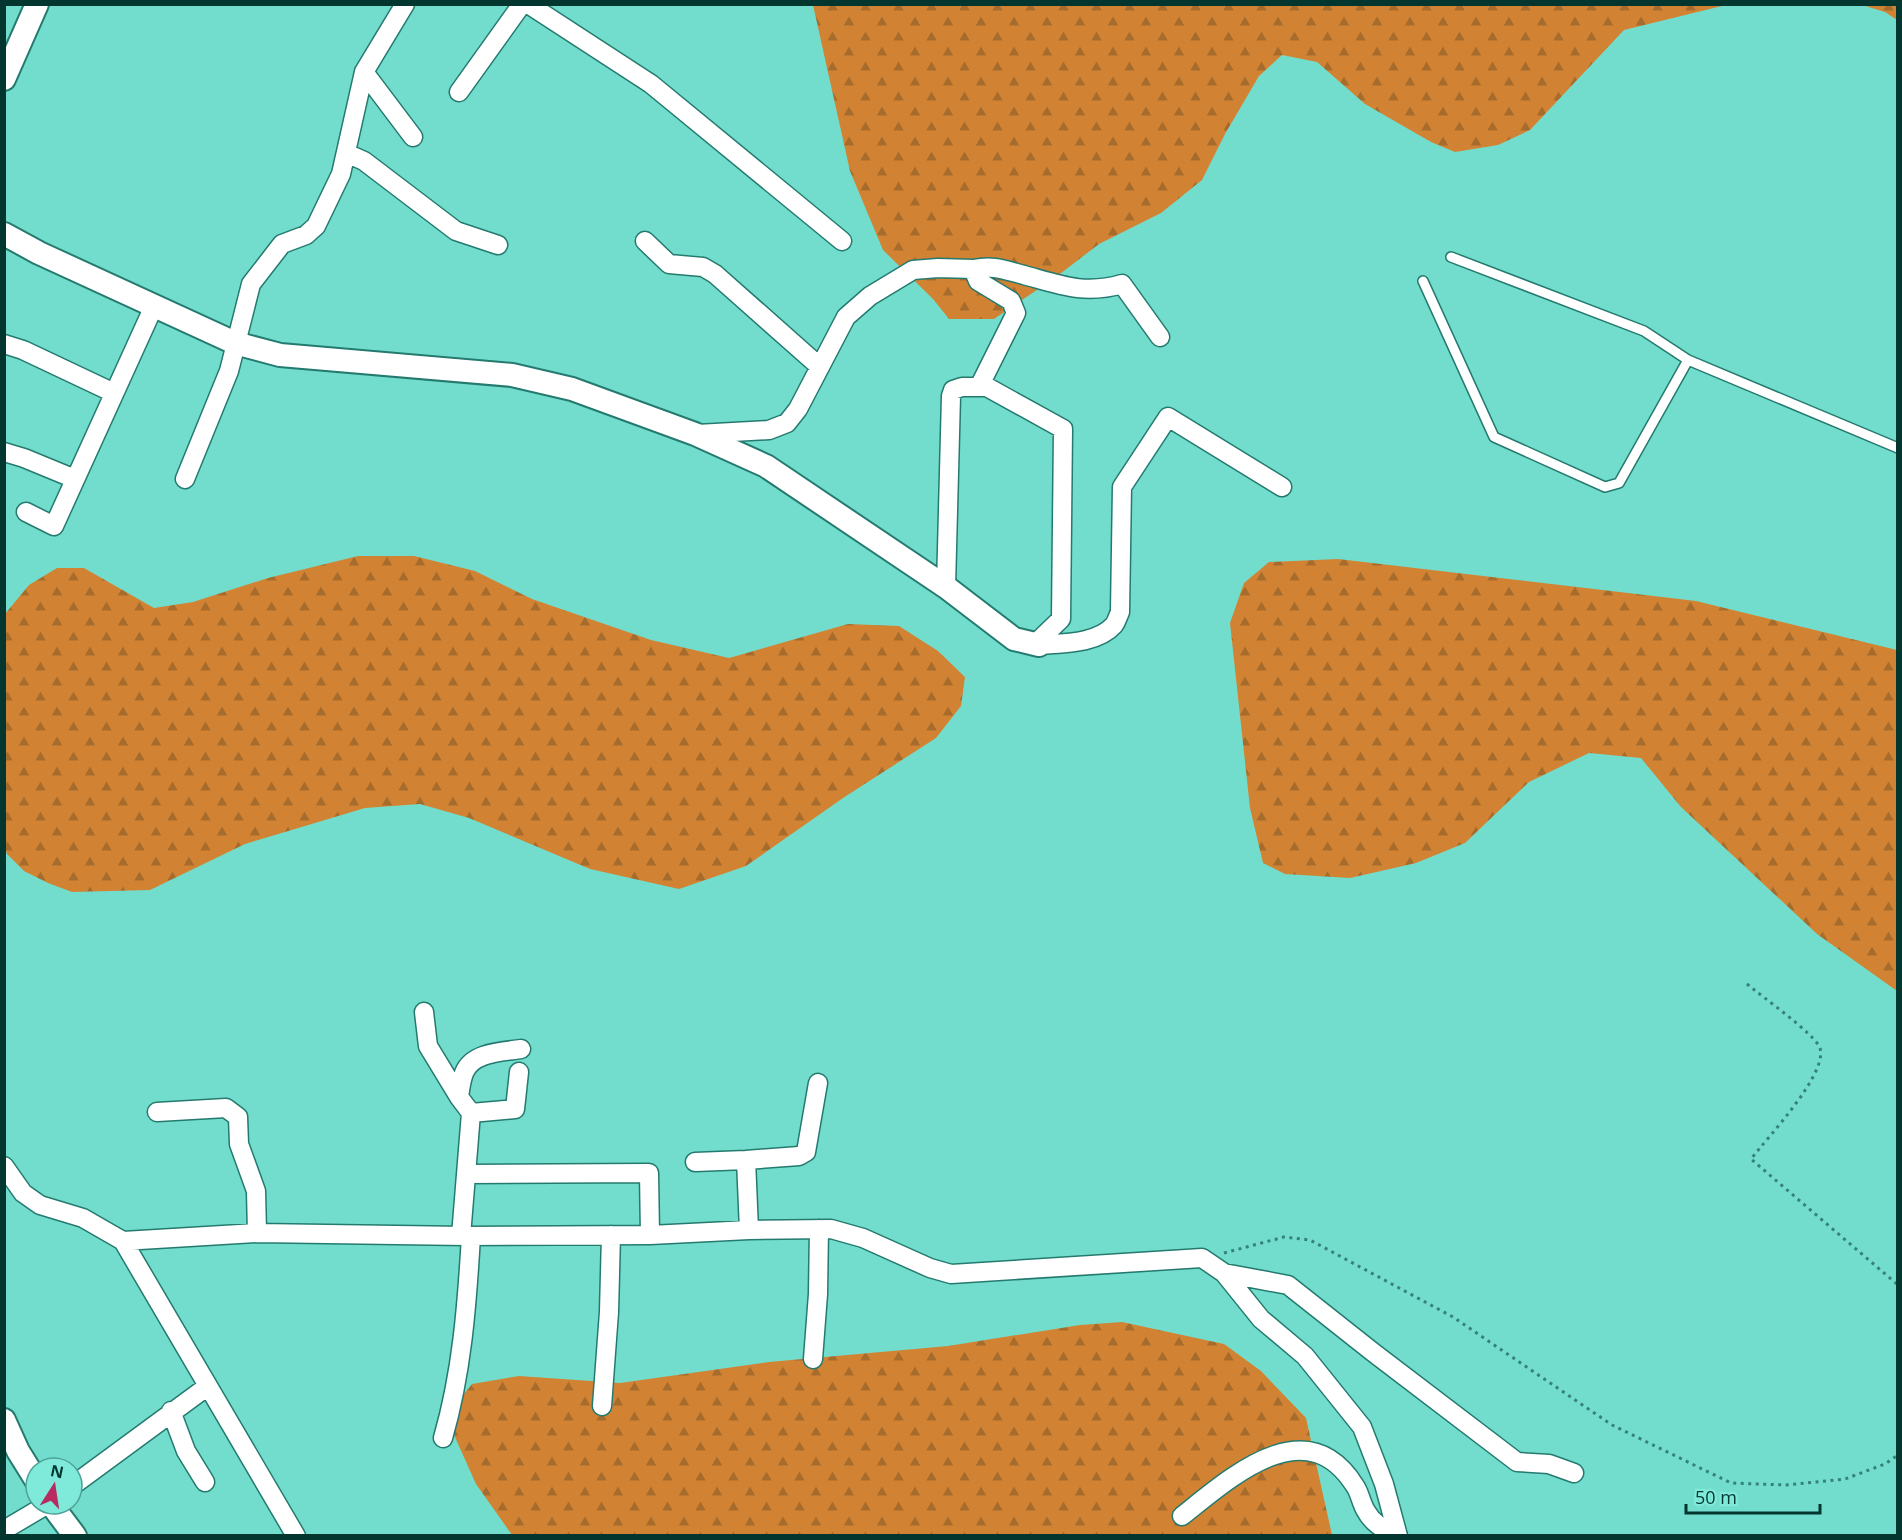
<svg xmlns="http://www.w3.org/2000/svg" width="1902" height="1540" viewBox="0 0 1902 1540" font-family="'Open Sans',sans-serif">
	<style>
		.forest { fill: url(#forest-firs) }
		.lines { fill: none; stroke-linecap: round; stroke-linejoin: round }
		.service-casing { stroke: #247a6f; stroke-width: 12 }
		.minor-casing { stroke: #247a6f; stroke-width: 21 }
		.tertiary-casing { stroke: #247a6f; stroke-width: 26 }
		.path { stroke: #368278; stroke-width: 3; stroke-dasharray: 3 4.5; stroke-linecap: butt }
		.service { stroke: #fff; stroke-width: 9 }
		.minor { stroke: #fff; stroke-width: 18 }
		.tertiary { stroke: #fff; stroke-width: 22 }
	</style>
	<defs>
		<pattern id="forest-firs" width="22" height="20" patternUnits="userSpaceOnUse" patternTransform="scale(1.5)"><rect width="22" height="20" fill="#d18333"/><path d="M5 1l3.5 6h-7zM16 11l3.5 6h-7z" fill="#a76c2c"/></pattern>
	</defs>
	<rect width="100%" height="100%" fill="#72ddcd"/>
	<path class="forest" d="M 813,5 L 1726,5 L 1624,30 L 1530,130 L 1498,145 L 1455,152 L 1431,142 L 1365,104 L 1317,62 L 1282,55 L 1259,76 L 1225,134 L 1202,180 L 1161,213 L 1099,244 L 1056,277 L 994,319 L 949,319 L 933,299 L 883,250 L 850,171 Z
		M 1862,5 L 1897,5 L 1897,20 L 1885,12 Z
		M 358,556 L 414,556 L 475,571 L 532,599 L 651,640 L 729,658 L 848,624 L 899,626 L 938,651 L 965,677 L 961,706 L 936,738 L 843,798 L 746,866 L 679,889 L 590,869 L 469,818 L 420,804 L 365,808 L 245,844 L 150,890 L 72,892 L 48,883 L 24,871 L 7,854 L 4,845 L 5,614 L 29,585 L 57,568 L 84,568 L 154,608 L 193,602 L 268,578 Z
		M 1338,559 L 1696,601 L 1897,650 L 1897,991 L 1817,934 L 1681,807 L 1641,758 L 1589,753 L 1529,782 L 1465,843 L 1416,863 L 1350,878 L 1285,874 L 1263,863 L 1250,808 L 1230,623 L 1244,583 L 1269,562 Z
		M 1122,1322 L 1224,1344 L 1261,1371 L 1306,1418 L 1332,1535 L 512,1535 L 476,1484 L 450,1426 L 455,1405 L 472,1384 L 519,1376 L 620,1383 L 769,1362 L 948,1346 L 1080,1325 Z"/>
	<g class="lines">
		<g class="service-casing">
			<path id="service" d="M 1451,257 L 1644,331 L 1688,360 L 1898,448
				M 1423,281 L 1494,437 L 1605,487 L 1619,483 L 1688,360"/>
		</g>
		<g class="minor-casing">
			<path id="minor" d="M 528,4 L 651,84 L 842,241
				M 364,72 L 413,137
				M 459,92 L 522,4
				M 346,153 L 364,161 L 456,231 L 498,245
				M 645,241 L 669,264 L 703,267 L 715,274 L 820,367
				M 4,344 L 23,350 L 114,393
				M 979,387 L 1016,313 L 1011,301 L 978,281 L 973,269 C 995,265 1004,270 1024,275 C 1060,285 1085,295 1122,284 L 1160,337
				M 697,434 L 769,430 L 787,423 L 798,409 L 846,317 L 870,296 L 913,270 L 938,268 L 973,269
				M 4,452 L 24,458 L 75,479
				M 185,479 L 229,371 L 251,284 L 282,244 L 306,235 L 316,226 L 341,174 L 364,72 L 405,4
				M 26,512 L 54,526 L 154,306
				M 946,587 L 951,396 L 953,390 L 962,387 L 987,387 L 1063,429 L 1061,619 L 1035,644
				M 1039,645 C 1063,643 1097,644 1114,625 C 1117,621 1118,616 1120,612 L 1122,487 L 1168,417 L 1282,487
				M 424,1012 L 428,1046 L 459,1097 L 471,1113 L 461,1236
				M 459,1097 C 460,1090 461,1081 464,1073 C 472,1052 502,1052 521,1049
				M 157,1112 L 226,1108 L 238,1117 L 239,1144 L 256,1191 L 257,1233
				M 471,1113 L 515,1109 L 519,1072
				M 695,1162 L 746,1160
				M 4,1166 L 23,1193 L 40,1205 L 83,1218 L 123,1241 L 296,1536
				M 466,1174 L 649,1173 L 650,1235
				M 749,1230 L 746,1160 L 799,1156 L 806,1152 L 818,1083
				M 123,1241 L 257,1233 L 466,1236 L 650,1235 L 749,1230 L 831,1229 L 863,1238 L 930,1268 L 951,1274 L 1202,1258 L 1224,1273 L 1261,1319 L 1305,1356 L 1362,1427 L 1384,1484 L 1398,1536
				M 1224,1273 L 1288,1285 L 1374,1353 L 1517,1462 L 1549,1464 L 1574,1473
				M 813,1359 L 818,1294 L 819,1229
				M 602,1406 L 609,1312 L 611,1235
				M 171,1411 L 186,1451 L 205,1482
				M 443,1438 C 462,1372 467,1305 471,1236
				M 72,1486 L 208,1386
				M 1182,1516 C 1230,1478 1306,1408 1355,1486 C 1360,1493 1361,1503 1366,1511 C 1373,1524 1384,1529 1397,1536
				M 4,1530 L 48,1504"/>
		</g>
		<g class="tertiary-casing">
			<path id="tertiary" d="M 4,79 L 37,4
				M 4,234 L 39,253 L 235,343 L 280,355 L 512,375 L 572,389 L 695,434 L 766,466 L 946,587 L 1014,639 L 1039,645
				M 4,1420 L 18,1451 L 36,1480
				M 51,1504 L 75,1536"/>
		</g>
		<path class="path" d="M 1747,984 C 1761,996 1815,1034 1820,1048 C 1828,1074 1767,1138 1751,1159 L 1898,1285
			M 1224,1253 L 1284,1237 L 1310,1240 L 1453,1317 L 1612,1425 L 1731,1483 L 1785,1485 L 1845,1479 L 1885,1464 L 1898,1455"/>
		<use href="#service" class="service"/>
		<use href="#minor" class="minor"/>
		<use href="#tertiary" class="tertiary"/>
	</g>
	<rect width="1902" height="1540" fill="none" stroke="#043630" stroke-width="12"/>
	<g transform="translate(54 1486) rotate(12)"><circle r="28" fill="#7feada" stroke="#4ea296" stroke-width="1.5"/>
	<path d="M0-4.5L10 22L0 15L-10 22Z" fill="#b72b61"/>
	<text y="-9" font-size="16" font-weight="bold" text-anchor="middle" fill="#043630">N</text>
	</g>
	<path d="M1686 1504v9h134v-9" fill="none" stroke="#043630" stroke-width="3"/>
	<text x="1695" y="1504" font-size="18" fill="#043630" stroke="#7feada" stroke-width="4.5" paint-order="stroke">50 m</text>
</svg>
